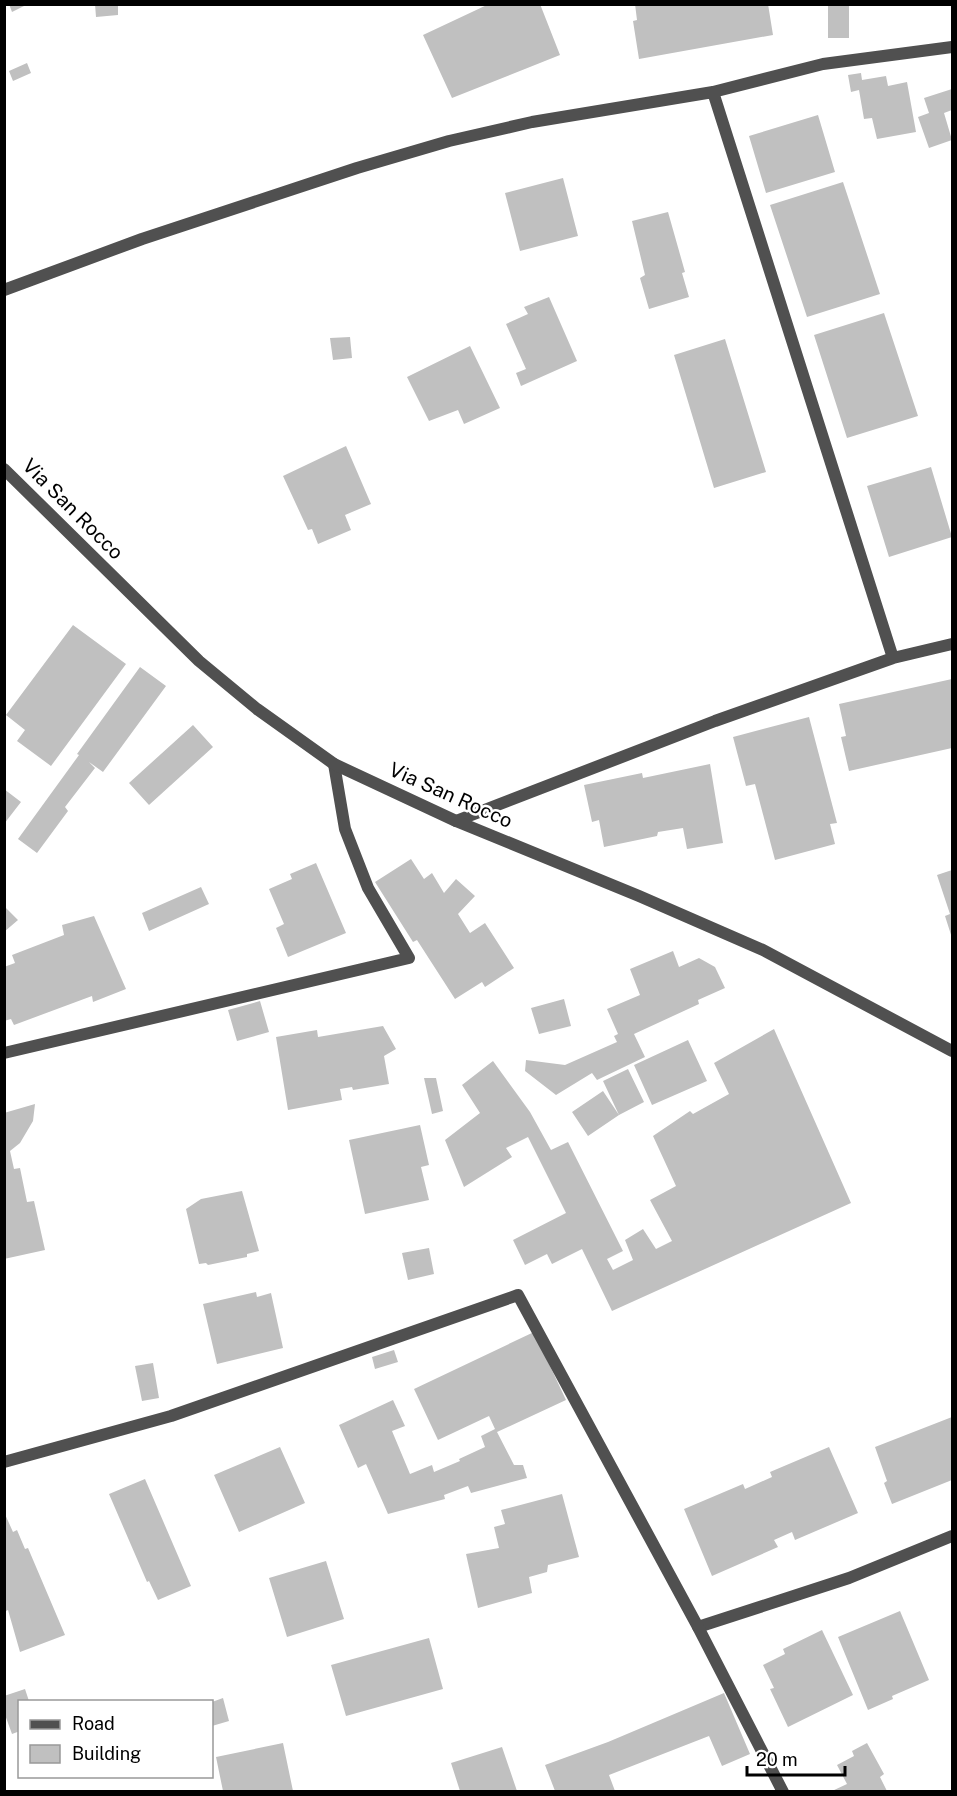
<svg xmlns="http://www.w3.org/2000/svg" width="957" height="1796" viewBox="0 0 957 1796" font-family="'Public Sans',sans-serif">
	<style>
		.building { fill: #c0c0c0 }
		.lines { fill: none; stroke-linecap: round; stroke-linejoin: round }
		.service { stroke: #505050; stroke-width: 12 }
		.minor { stroke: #505050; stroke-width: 12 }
		.tertiary { stroke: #505050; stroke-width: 12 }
		.labels { text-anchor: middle; stroke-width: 5; stroke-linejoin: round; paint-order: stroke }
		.street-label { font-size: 20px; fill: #000; stroke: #fff }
	</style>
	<rect width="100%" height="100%" fill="#fff"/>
	<path class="building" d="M 9,4 L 28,4 L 12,12 Z
		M 95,4 L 118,4 L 118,15 L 96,17 Z
		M 489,4 L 540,4 L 560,55 L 452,98 L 423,35 Z
		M 635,4 L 768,4 L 773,35 L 639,59 L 633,21 L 637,20 Z
		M 828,4 L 849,4 L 849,38 L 828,38 Z
		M 27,63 L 31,73 L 13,81 L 9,71 Z
		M 861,73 L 862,80 L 886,76 L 888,86 L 907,82 L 916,132 L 877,139 L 872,118 L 864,119 L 859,90 L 851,92 L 848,75 Z
		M 952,89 L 952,110 L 944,113 L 952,140 L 929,148 L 918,117 L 929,113 L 924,98 Z
		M 818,115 L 835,172 L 766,193 L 749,136 Z
		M 563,178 L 578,236 L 520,251 L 505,193 Z
		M 843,182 L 880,294 L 807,317 L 770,205 Z
		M 668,212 L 685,272 L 682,273 L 689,297 L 649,309 L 640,278 L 645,275 L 632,221 Z
		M 549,297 L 577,361 L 521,386 L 516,373 L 526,369 L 506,324 L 528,314 L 524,307 Z
		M 884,313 L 918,416 L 847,438 L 814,335 Z
		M 350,337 L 352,358 L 333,360 L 330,338 Z
		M 725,339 L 766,472 L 714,488 L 674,355 Z
		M 470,346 L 500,408 L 464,424 L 458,410 L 429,421 L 407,377 Z
		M 346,446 L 371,504 L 345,515 L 351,530 L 318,544 L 312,529 L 308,530 L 283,476 Z
		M 931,467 L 952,537 L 889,557 L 867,486 Z
		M 73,625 L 126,664 L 51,766 L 17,741 L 25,730 L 6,715 Z
		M 140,667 L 166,686 L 103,772 L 89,762 L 95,768 L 65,807 L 68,811 L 37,853 L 18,839 L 79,755 L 77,754 Z
		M 952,679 L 952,748 L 849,771 L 841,737 L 846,736 L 839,704 Z
		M 809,717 L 837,823 L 830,824 L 835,844 L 775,860 L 755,784 L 746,786 L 733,737 Z
		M 193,725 L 213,747 L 149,805 L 129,783 Z
		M 710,764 L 723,843 L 687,849 L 683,828 L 658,832 L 657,836 L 604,847 L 599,820 L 592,822 L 584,785 L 642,773 L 643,778 Z
		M 4,789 L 21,802 L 4,824 Z
		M 411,859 L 424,879 L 432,873 L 444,893 L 456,879 L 475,896 L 458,914 L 470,933 L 485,923 L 514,968 L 485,987 L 482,982 L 455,999 L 417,940 L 413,942 L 375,882 Z
		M 316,863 L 346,933 L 288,957 L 276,928 L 284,924 L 269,889 L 292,879 L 290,874 Z
		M 952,870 L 952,938 L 945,916 L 950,914 L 937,875 Z
		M 201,887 L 209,904 L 149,931 L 142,913 Z
		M 4,906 L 18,920 L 4,932 Z
		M 94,916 L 126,989 L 93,1002 L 92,996 L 14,1025 L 11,1019 L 4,1021 L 4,967 L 15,963 L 12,955 L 64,935 L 62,925 Z
		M 673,951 L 679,967 L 699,958 L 715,967 L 725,988 L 698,1000 L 699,1004 L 634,1034 L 645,1057 L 597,1080 L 592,1073 L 556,1095 L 525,1071 L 526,1060 L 565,1065 L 617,1042 L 614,1036 L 618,1034 L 607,1009 L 640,995 L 630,969 Z
		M 564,999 L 571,1026 L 539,1034 L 531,1008 Z
		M 260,1001 L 269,1032 L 237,1041 L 228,1010 Z
		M 383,1026 L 396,1049 L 384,1056 L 389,1084 L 353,1090 L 352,1087 L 340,1089 L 342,1100 L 288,1110 L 276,1037 L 317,1030 L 318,1037 Z
		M 774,1029 L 851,1203 L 612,1311 L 582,1249 L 552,1264 L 547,1254 L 525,1265 L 513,1240 L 566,1213 L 528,1137 L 506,1148 L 512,1157 L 464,1187 L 445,1140 L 480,1113 L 462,1085 L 493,1061 L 530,1112 L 551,1150 L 568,1142 L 623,1251 L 607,1259 L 613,1270 L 633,1260 L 625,1240 L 643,1229 L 656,1249 L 672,1241 L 650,1200 L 676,1186 L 653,1136 L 690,1111 L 693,1114 L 729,1094 L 714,1063 Z
		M 688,1040 L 707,1081 L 652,1105 L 634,1065 Z
		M 628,1069 L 644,1102 L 619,1115 L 588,1136 L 572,1112 L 603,1091 L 619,1115 L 603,1081 Z
		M 424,1078 L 436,1078 L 443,1111 L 432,1114 Z
		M 35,1104 L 33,1121 L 20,1143 L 10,1151 L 14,1169 L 20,1168 L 27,1202 L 34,1201 L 45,1250 L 4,1259 L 4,1113 Z
		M 420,1125 L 429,1165 L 421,1167 L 429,1200 L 365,1214 L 349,1140 Z
		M 242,1191 L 259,1251 L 247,1254 L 247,1257 L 208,1265 L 206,1263 L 199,1264 L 186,1209 L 201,1199 Z
		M 429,1248 L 434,1274 L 408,1280 L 402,1253 Z
		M 256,1292 L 257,1297 L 271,1293 L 283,1348 L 217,1364 L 203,1304 Z
		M 534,1332 L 566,1400 L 497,1432 L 514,1465 L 523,1465 L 527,1478 L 471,1493 L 468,1486 L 444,1495 L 445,1499 L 388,1514 L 366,1464 L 358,1468 L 339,1425 L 393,1400 L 405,1426 L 392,1431 L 410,1474 L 432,1465 L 434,1472 L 460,1461 L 459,1459 L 485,1447 L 481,1436 L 495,1429 L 489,1416 L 438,1440 L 414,1389 Z
		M 394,1350 L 398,1362 L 375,1369 L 372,1357 Z
		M 153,1363 L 159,1398 L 142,1401 L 135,1366 Z
		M 952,1417 L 952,1480 L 892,1504 L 884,1483 L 887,1481 L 875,1447 Z
		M 280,1447 L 305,1503 L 239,1532 L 214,1475 Z
		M 829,1447 L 858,1513 L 795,1540 L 792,1532 L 774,1540 L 778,1547 L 712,1576 L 684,1509 L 743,1484 L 745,1489 L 772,1477 L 770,1472 Z
		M 145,1479 L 191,1586 L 158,1600 L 149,1581 L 147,1582 L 109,1494 Z
		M 562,1494 L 579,1557 L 548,1565 L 547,1572 L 529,1577 L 532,1593 L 478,1608 L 466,1554 L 499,1548 L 494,1527 L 505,1524 L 501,1510 Z
		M 4,1512 L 13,1532 L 17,1530 L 25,1549 L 28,1548 L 65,1635 L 20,1652 L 8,1610 L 4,1612 Z
		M 326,1561 L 344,1619 L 287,1637 L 269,1578 Z
		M 900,1611 L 929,1680 L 892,1696 L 893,1699 L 868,1710 L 838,1637 Z
		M 822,1630 L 853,1695 L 788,1727 L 770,1689 L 774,1688 L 763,1665 L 785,1654 L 783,1649 Z
		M 429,1638 L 443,1689 L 346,1716 L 331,1665 Z
		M 25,1689 L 29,1701 L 20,1701 L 20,1731 L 12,1734 L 4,1712 L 4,1696 Z
		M 724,1693 L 750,1754 L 722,1766 L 709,1736 L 609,1775 L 615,1791 L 555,1791 L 545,1765 L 608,1742 Z
		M 223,1698 L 229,1721 L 212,1726 L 212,1702 Z
		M 283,1743 L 293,1791 L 223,1791 L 216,1757 Z
		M 867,1743 L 884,1774 L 880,1777 L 887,1791 L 832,1791 L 847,1784 L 837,1765 L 854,1756 L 852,1751 Z
		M 502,1747 L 517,1791 L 460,1791 L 451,1763 Z"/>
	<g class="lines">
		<path class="service" d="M 698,1627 L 849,1578 L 952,1536"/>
		<path class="minor" d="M 713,92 L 893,658
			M 4,290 L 142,239 L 357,168 L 449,141 L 532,122 L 713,92 L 823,64 L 952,47
			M 456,821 L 715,721 L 893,658 L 952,644
			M 4,1053 L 409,958 L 368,888 L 345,829 L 334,764
			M 4,1462 L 171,1416 L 518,1295 L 698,1627 L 783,1792"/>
		<path class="tertiary" d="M 4,469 L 199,661 L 257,709 L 334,764 L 456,821 L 639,896 L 763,950 L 952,1051"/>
	</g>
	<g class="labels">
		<g class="street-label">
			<text transform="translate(73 509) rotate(45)" y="7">Via San Rocco</text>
			<text transform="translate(451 795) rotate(24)" y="7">Via San Rocco</text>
		</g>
	</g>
	<rect width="957" height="1796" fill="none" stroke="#000000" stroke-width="12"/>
	<rect x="18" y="1700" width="195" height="78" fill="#ffffff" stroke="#999999" stroke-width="1.5"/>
	<rect x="30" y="1720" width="30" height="9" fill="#505050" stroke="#999999" stroke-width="1.5"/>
	<text x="72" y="1730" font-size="18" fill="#000000">Road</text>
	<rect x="30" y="1745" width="30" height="18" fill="#c0c0c0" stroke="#999999" stroke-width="1.5"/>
	<text x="72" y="1760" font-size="18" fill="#000000">Building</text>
	<path d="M747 1766v9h98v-9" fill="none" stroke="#000000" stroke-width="3"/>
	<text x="756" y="1766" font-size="18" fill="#000000" stroke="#ffffff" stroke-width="4.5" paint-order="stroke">20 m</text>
</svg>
